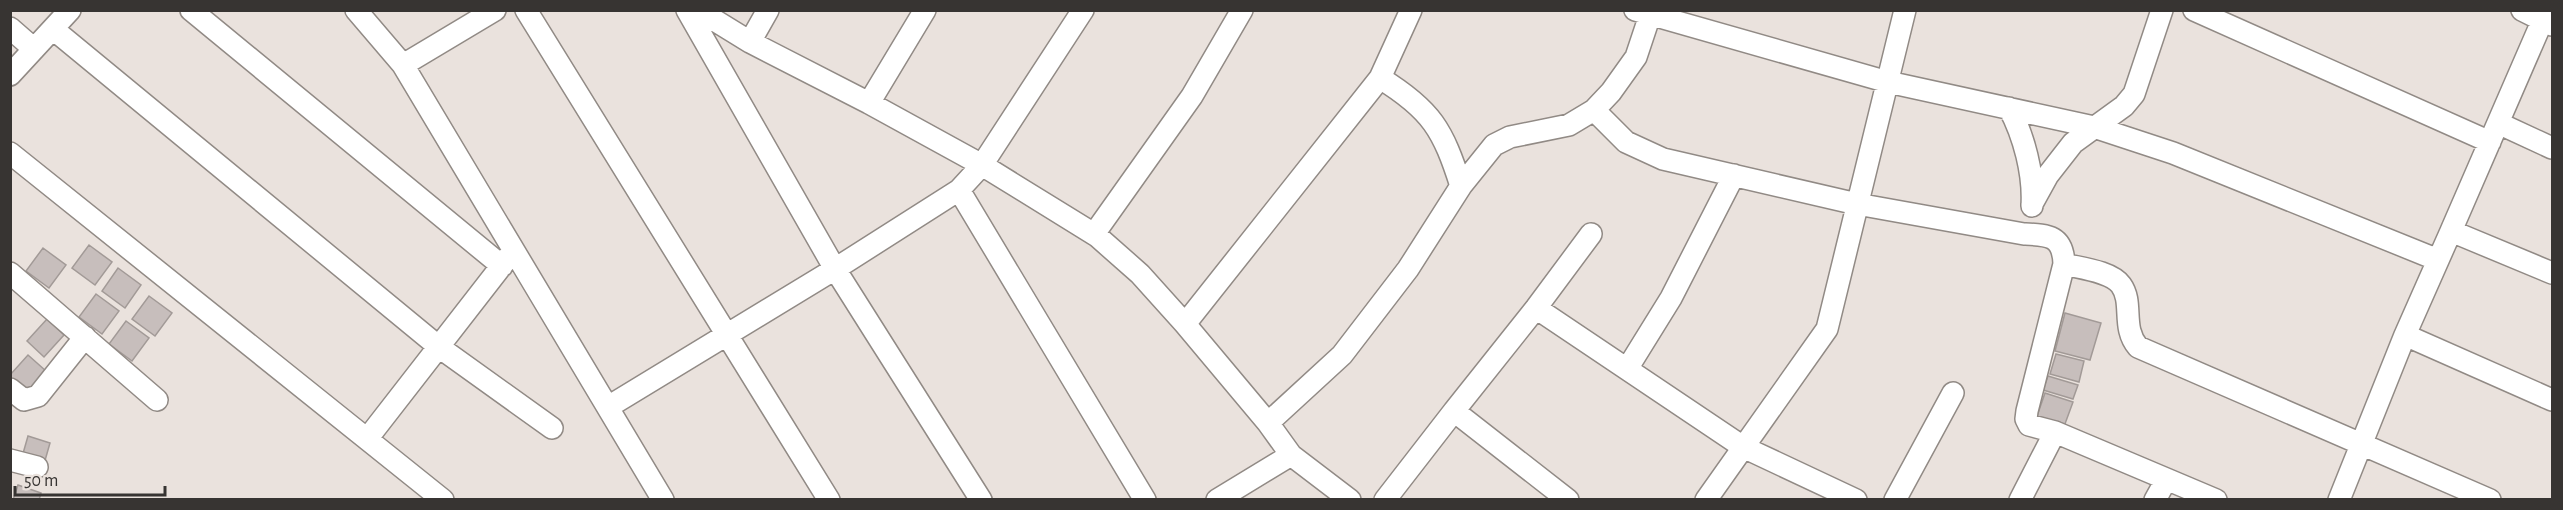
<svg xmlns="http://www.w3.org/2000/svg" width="2563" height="510" viewBox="0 0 2563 510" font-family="'Alegreya Sans',sans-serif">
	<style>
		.building { fill: #c7bebc; stroke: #a29a97; stroke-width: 1.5 }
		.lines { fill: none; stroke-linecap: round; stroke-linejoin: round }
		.minor-casing { stroke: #918a85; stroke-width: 24 }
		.minor { stroke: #fff; stroke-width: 21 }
	</style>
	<rect width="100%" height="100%" fill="#eae2dd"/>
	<path class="building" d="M 89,245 L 112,262 L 95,285 L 72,268 Z
		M 43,248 L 66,265 L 49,288 L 26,271 Z
		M 118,268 L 141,285 L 125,308 L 102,291 Z
		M 96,294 L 119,311 L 102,334 L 79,317 Z
		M 149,296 L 172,313 L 155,336 L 132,319 Z
		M 2065,313 L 2101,323 L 2090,360 L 2055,351 Z
		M 47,319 L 64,335 L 44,357 L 27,341 Z
		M 126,321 L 149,338 L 132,361 L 109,344 Z
		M 2056,354 L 2084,361 L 2079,382 L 2050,374 Z
		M 28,355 L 46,371 L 26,393 L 10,379 L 10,375 Z
		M 2048,376 L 2078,385 L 2073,399 L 2043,390 Z
		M 2045,393 L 2073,402 L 2062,432 L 2035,422 Z
		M 28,436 L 50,443 L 44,464 L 22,457 Z
		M 18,485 L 41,493 L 39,500 L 13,500 Z"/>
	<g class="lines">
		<g class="minor-casing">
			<path id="minor" d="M 191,10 L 502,266
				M 356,10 L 403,65 L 663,500
				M 526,10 L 829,500
				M 687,10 L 835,269 L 981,500
				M 698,10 L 750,42 L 869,103 L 982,165 L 1097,236 L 1140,274 L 1185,324 L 1268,423 L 1291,455 L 1350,500
				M 1635,10 L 1888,82 L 2094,127 L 2173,153 L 2438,260
				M 2194,10 L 2490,142
				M 2522,10 L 2552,25
				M 2547,10 L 2451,231 L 2552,273
				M 10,28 L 34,49
				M 53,29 L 439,347 L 552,428
				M 750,42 L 768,10
				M 403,65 L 495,10
				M 10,75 L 70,10
				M 1380,78 C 1432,110 1443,130 1461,186
				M 869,103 L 925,10
				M 2009,108 C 2024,136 2034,174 2032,206
				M 1594,110 L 1626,142 L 1663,159 L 1857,204 L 2024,234 C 2048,235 2063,235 2064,264 L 2027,411 L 2026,419 L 2029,425 L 2055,432 L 2216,500
				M 2498,123 L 2552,148
				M 10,153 L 443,500
				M 959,190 L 1145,500
				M 2032,204 L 2048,175 L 2073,143 L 2124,106 L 2134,94 L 2162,10
				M 1094,234 L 1192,96 L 1242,10
				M 2064,264 C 2079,268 2111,271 2121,285 C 2134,303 2121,327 2138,347 L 2490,500
				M 10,273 L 157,400
				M 1536,308 L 1743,447 L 1856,500
				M 1185,324 L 1380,78 L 1411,10
				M 2405,335 L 2552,400
				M 1627,369 L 1671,298 L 1734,175
				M 10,389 L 24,400 L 38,396 L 85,337
				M 608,407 L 835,269 L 959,190 L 982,165 L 1083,10
				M 1454,411 L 1536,308 L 1591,234
				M 1268,423 L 1342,355 L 1408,269 L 1461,186 L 1494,145 L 1510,137 L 1569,125 L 1594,110 L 1611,92 L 1636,57 L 1650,15
				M 367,439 L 510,255
				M 10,460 L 37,467
				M 1217,500 L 1291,455
				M 1385,500 L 1454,411 L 1568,500
				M 1706,500 L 1827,329 L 1905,10
				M 1895,500 L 1953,393
				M 2020,500 L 2055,432
				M 2155,500 L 2166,480
				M 2339,500 L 2405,335 L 2451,231"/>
		</g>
		<use href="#minor" class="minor"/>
	</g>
	<rect width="2563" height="510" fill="none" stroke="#373432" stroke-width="24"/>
	<path d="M15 486v9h150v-9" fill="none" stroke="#373432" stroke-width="3"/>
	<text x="24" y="486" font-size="18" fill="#373432" stroke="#eae2dd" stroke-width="4.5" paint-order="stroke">50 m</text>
</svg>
